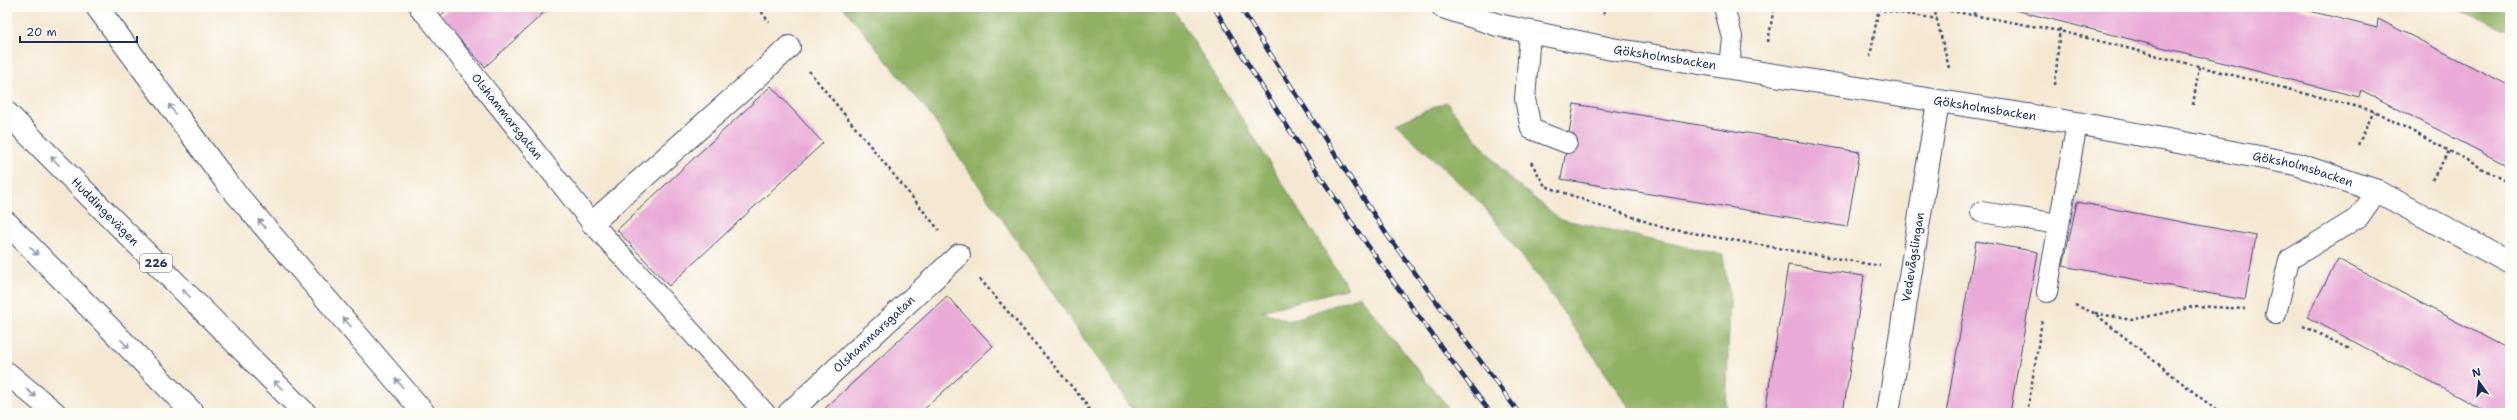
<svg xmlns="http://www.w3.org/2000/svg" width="2517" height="420" viewBox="0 0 2517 420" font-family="'Shantell Sans',sans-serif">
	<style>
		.forest { fill: #90b063; stroke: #567060 }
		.building { fill: #e9aad7 }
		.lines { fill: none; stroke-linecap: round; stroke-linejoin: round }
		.service-casing { stroke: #3c4b70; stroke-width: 22 }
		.minor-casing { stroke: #3c4b70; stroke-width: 24 }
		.primary-casing { stroke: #3c4b70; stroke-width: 24 }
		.path { stroke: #3c4b70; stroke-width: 2.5; stroke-dasharray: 3 3; stroke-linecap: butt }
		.service { stroke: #fff; stroke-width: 20 }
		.minor { stroke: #fff; stroke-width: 22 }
		.primary { stroke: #fff; stroke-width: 22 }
		.rail-casing { stroke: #1b2f5e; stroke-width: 4.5 }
		.rail { stroke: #fdfcf7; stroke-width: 3; stroke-dasharray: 9; stroke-linecap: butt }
		.oneway { stroke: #8d97ae }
		.labels { text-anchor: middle; stroke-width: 3; stroke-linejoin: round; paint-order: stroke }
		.shield { fill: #fdfcf7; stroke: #5f6c8c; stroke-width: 1 }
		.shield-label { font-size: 11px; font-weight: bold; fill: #1b2f5e }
		.street-label { font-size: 12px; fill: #1b2f5e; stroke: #fdfcf7 }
	</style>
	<rect width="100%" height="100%" fill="#fdfcf7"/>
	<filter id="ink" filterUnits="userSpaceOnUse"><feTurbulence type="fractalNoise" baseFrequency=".025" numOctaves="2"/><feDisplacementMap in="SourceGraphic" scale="8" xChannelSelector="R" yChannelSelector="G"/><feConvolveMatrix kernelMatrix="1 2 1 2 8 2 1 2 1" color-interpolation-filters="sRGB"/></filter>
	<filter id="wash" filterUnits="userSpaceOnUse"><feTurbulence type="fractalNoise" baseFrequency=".012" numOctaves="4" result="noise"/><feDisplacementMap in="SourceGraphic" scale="16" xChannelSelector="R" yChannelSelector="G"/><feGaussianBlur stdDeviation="0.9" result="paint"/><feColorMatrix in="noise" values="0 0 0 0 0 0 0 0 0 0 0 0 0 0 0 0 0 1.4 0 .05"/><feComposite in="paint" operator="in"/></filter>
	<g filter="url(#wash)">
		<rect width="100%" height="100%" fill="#f5e8d3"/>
		<path class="forest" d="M 843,7 L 1172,7 L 1348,288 L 1262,311 L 1289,321 L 1360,296 L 1452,413 L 1135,413 L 929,113 Z
			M 2453,7 L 2510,7 L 2510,32 Z
			M 1446,102 L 1508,177 L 1560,219 L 1723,255 L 1730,301 L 1726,413 L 1633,413 L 1545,286 L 1482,204 L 1396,124 Z"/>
		<g id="blocks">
			<path class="building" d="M 450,7 L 550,7 L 485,67 L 439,17 Z
				M 2003,7 L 2294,7 L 2377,28 L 2378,19 L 2510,86 L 2510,167 L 2361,90 L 2359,97 Z
				M 771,86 L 823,143 L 669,286 L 617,230 Z
				M 1574,104 L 1860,152 L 1847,227 L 1561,179 Z
				M 2077,202 L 2256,236 L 2245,300 L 2063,266 Z
				M 1976,241 L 2038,252 L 2010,413 L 1946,413 Z
				M 2338,259 L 2510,350 L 2510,413 L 2489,413 L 2307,317 Z
				M 1788,265 L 1864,276 L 1843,413 L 1765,413 Z
				M 947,296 L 993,346 L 920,413 L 820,413 Z"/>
		</g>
	</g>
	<g filter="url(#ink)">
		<use href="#blocks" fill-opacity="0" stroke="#3c4b70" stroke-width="1"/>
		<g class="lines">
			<g class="service-casing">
				<g id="service">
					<path id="s1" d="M 420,7 L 592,223 L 765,413"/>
					<path d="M 1724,7 L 1732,37 L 1729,68"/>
					<path d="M 1530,33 L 1525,99 L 1531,129 L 1567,143"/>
					<path d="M 1981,212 L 2059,224"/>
					<path d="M 2047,292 L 2077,123"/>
					<path d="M 2276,314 L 2289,260 L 2359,217 L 2377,191"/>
				</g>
			</g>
			<g class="minor-casing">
				<g id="minor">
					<path id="s2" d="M 1443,7 L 1498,25 L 1612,49 L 2077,123 L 2296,164 L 2377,191 L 2510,263"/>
					<path d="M 422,10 L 425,7"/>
					<path d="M 592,223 L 756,78 L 789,47"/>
					<path id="s3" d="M 789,413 L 959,255"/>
					<path id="s4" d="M 1888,413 L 1938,102"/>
				</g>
			</g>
			<g class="primary-casing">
				<g id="primary">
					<path d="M 97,7 L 227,183 L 424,413"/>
					<path id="s5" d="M 7,113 L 305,413"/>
					<path d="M 7,223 L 193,413"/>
					<path d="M 7,373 L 55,413"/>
				</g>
			</g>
			<path class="path" d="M 758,7 L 769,22
				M 1865,7 L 1937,19
				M 1604,14 L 1604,7
				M 1974,15 L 1975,7
				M 1768,42 L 1774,7
				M 1870,57 L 1879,7
				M 1949,68 L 1934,8 L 2060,31 L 2374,111 L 2510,183
				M 809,71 L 939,230
				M 2055,85 L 2060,26
				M 2193,105 L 2199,67
				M 2358,145 L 2374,111
				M 1531,162 L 1545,186 L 1664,228 L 1880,266
				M 2432,180 L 2449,151
				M 980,279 L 1084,401 L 1091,413
				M 2075,305 L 2094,313 L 2220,413
				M 2095,313 L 2131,320 L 2197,306 L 2245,309
				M 2303,326 L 2352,350
				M 2504,343 L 2510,332
				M 2027,413 L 2042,321"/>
			<use href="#service" class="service"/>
			<use href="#minor" class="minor"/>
			<use href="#primary" class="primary"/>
			<g class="rail-casing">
				<path id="rail" d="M 1214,7 C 1296,149 1392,283 1491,413
					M 1240,7 L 1387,235 L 1519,413"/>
			</g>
			<use href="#rail" class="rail"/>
		</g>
		<defs><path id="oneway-shaft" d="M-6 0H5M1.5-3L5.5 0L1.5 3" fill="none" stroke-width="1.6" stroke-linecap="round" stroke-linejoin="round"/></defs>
		<g class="oneway">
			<use href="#oneway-shaft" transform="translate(172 109) rotate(-126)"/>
			<use href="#oneway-shaft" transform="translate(55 161) rotate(-135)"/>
			<use href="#oneway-shaft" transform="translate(262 224) rotate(-131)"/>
			<use href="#oneway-shaft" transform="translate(34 251) rotate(46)"/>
			<use href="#oneway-shaft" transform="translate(186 293) rotate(-135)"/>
			<use href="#oneway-shaft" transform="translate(347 322) rotate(-131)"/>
			<use href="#oneway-shaft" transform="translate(125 344) rotate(46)"/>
			<use href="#oneway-shaft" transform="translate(399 383) rotate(-130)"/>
			<use href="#oneway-shaft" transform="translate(278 385) rotate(-135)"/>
			<use href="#oneway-shaft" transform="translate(31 393) rotate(39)"/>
		</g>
	</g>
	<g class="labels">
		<rect class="shield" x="140" y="254" width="32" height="18" rx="3"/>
		<g class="shield-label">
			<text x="156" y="267">226</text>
		</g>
		<g class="street-label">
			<text dy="4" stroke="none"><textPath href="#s2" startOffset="228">Göksholmsbacken</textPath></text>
			<text dy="4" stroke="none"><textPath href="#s2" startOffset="552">Göksholmsbacken</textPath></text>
			<text dy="4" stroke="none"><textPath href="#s1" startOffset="140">Olshammarsgatan</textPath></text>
			<text dy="4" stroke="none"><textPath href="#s2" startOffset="876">Göksholmsbacken</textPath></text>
			<text dy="4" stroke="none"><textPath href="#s5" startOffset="139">Huddingevägen</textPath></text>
			<text dy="4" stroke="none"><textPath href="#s4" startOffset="158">Vedevågslingan</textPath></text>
			<text dy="4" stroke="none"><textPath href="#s3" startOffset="116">Olshammarsgatan</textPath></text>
		</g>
	</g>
	<rect width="2517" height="420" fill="none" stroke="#fdfcf7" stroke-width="24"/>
	<g transform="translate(2479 382) rotate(345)" stroke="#fdfcf7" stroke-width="3" paint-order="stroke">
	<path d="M0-3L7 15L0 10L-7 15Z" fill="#1b2f5e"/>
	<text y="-6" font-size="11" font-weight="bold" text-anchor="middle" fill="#1b2f5e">N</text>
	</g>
	<path d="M20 36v6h117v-6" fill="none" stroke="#1b2f5e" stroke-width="2"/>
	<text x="26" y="36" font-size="12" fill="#1b2f5e" stroke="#fdfcf7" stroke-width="3" paint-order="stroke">20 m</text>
</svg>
